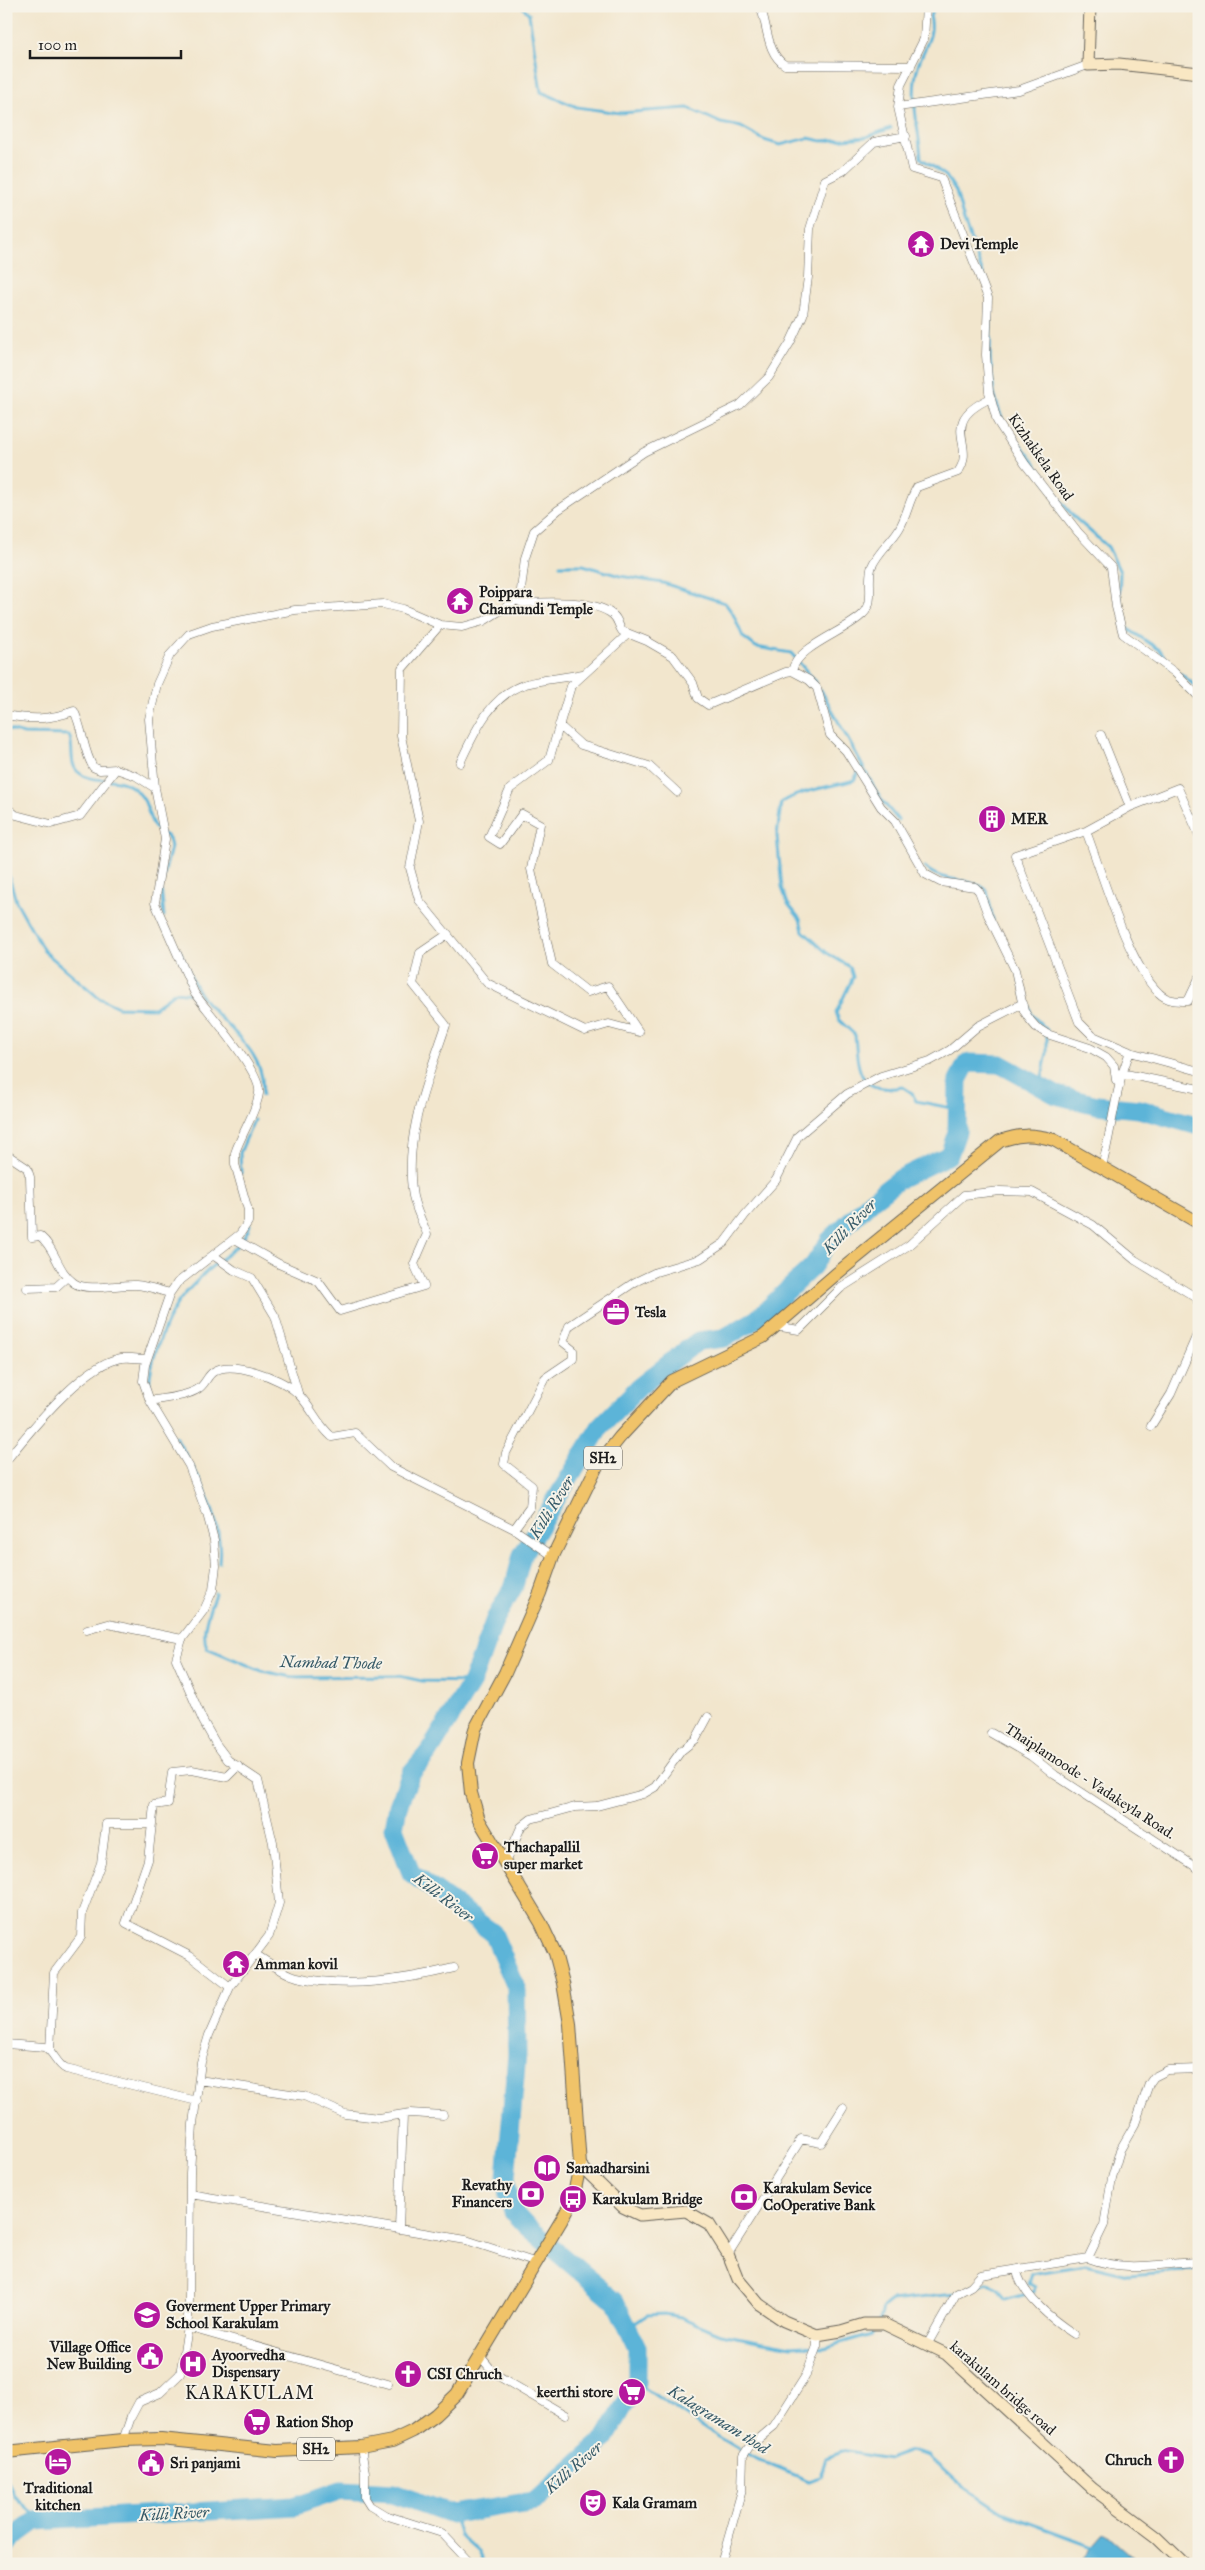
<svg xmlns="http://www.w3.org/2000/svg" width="1205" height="2570" viewBox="0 0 1205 2570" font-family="'IM FELL Great Primer',serif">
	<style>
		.water { fill: #5bb4d8; stroke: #3c687a }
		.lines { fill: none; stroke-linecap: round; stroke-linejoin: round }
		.stream { stroke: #5bb4d8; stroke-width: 3 }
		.river { stroke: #5bb4d8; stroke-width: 19 }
		.minor-casing { stroke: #67635a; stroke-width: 9 }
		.secondary-casing { stroke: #67635a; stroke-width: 13 }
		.primary-casing { stroke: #67635a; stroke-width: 14 }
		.minor { stroke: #fff; stroke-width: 8 }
		.secondary { stroke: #f9e7c3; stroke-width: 11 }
		.primary { stroke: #f0c369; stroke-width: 12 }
		.labels { text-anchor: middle; stroke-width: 4; stroke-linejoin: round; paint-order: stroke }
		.shield { fill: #f7f3e8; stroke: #5e5c59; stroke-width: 1 }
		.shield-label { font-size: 14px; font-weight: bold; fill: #1c1c1c }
		.poi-label { font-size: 15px; font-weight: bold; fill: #1c1c1c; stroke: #f7f3e8; text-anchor: start }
		.street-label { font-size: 15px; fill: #1c1c1c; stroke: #f7f3e8 }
		.water-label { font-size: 16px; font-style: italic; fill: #355967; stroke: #f7f3e8 }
		.quarter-label { font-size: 18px; letter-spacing: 1px; fill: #1c1c1c; stroke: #f7f3e8 }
	</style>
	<rect width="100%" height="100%" fill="#f7f3e8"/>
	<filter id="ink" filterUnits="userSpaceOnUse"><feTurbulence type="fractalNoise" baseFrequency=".02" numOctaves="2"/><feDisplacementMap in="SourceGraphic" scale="10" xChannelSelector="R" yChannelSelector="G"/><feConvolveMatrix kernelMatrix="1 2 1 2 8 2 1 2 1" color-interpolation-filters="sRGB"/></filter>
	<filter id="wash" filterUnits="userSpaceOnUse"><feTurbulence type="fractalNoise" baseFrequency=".0096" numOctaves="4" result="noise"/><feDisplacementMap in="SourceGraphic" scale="20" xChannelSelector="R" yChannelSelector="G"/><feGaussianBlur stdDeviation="1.12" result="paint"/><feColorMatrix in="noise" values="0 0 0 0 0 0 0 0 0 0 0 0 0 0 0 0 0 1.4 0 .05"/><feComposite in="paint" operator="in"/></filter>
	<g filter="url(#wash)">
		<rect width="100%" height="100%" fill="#f2e6cd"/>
		<path class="water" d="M 1105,2532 L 1141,2564 L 1086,2564 L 1081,2559 Z"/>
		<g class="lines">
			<path class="stream" d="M 522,6 L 529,14 L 541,92 L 577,107 L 620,113 L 688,108 L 721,123 L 741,127 L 764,140 L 780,145 L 808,138 L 822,141 L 866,137 L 891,128
				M 935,6 L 930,16 C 935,34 925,46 919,63 C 908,94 919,126 921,158 L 946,176 L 956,191 L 964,221 L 989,291
				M 991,297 L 990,359 L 994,394 L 1004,425 L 1034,461 L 1053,492 L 1075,518 L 1108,547 L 1120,572 L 1119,602
				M 560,565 L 583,565 L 620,576 L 663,583 L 725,603 L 733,614 L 743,637 L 756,647 L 791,653 L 816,682
				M 1125,627 L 1160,650 L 1171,666
				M 1181,674 L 1199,689
				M 821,690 L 862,765 L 854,780 C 832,787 799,790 781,803 L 777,836 L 782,888 L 788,904 L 800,919 L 803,931 L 827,953 L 850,967 L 853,977 L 836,1013 L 839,1020 L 855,1035 C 858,1071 858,1095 903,1087 L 912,1093 L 916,1101 L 956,1109
				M 6,729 L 24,734 L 69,735 C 74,745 69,763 77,771 C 93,786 115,774 132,787 C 152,802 145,816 156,829 C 159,833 166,835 169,838 L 171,847 L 161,887 L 164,916
				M 862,765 L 880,798 L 898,820
				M 6,866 L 16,901 L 44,951 L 99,998 L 118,1007 L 154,1008 L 175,992 L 195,994
				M 925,867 C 942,884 968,876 987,890 L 993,920
				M 179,949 C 186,964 191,980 200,994 C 221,1026 269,1050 262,1095
				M 1018,970 L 1031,1014 L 1047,1030 L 1047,1053 L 1040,1087
				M 1195,1125 L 1199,1123
				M 241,1173 L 240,1153 L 254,1120
				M 150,1392 C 146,1369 165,1323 177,1304 C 185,1292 198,1280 208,1270 C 224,1256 243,1246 250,1225
				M 175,1436 L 188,1458
				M 192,1466 C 208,1493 223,1530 219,1562
				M 215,1593 C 210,1610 200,1630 207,1648 L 262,1671 L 292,1677 L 399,1676 L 422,1681 L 472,1682
				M 972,2288 L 988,2283 L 999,2290 L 1005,2300 L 1034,2292 L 1035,2287 L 1028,2283 L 1031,2274 L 1085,2265 L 1128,2275 L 1199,2270
				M 880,2321 L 883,2307 L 891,2301 L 955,2294
				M 628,2328 L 647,2315 L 664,2314 L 681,2317 L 720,2334 L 791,2347 L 803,2346 L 823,2348 L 872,2334 L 877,2327
				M 637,2383 L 702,2427 L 756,2459 L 808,2481 L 820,2477 L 826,2457 L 842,2451 L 888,2459 L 910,2451 L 928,2456 L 959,2484 L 1002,2513 L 1093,2546
				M 6,2476 L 14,2496 L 42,2521
				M 452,2514 L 460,2536 L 478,2552 L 484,2564"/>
			<path class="river" d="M 6,2548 L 14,2537 L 36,2521 L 295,2506 L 341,2490 L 393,2493 L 452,2514 L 535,2501 L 605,2439 L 637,2383 L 637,2347 L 615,2301 L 526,2226 L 513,2212 L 508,2196 L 506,2177 L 517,2054 L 516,1987 L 493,1933 L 411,1873 L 394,1828 L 398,1806 L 411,1773 L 429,1752 L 472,1682 L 495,1619 L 514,1586 L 522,1555 L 600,1427 L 639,1387 L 698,1341 L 724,1338 L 757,1319 L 813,1266 L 829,1241 L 872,1200 L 901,1178 L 949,1155 L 957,1132 L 958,1080 L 967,1063 L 1000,1064 L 1056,1095 L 1097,1105 L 1139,1109 L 1199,1126"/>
		</g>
	</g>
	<g filter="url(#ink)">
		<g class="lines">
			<g class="minor-casing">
				<path id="minor" d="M 760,6 C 768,25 766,53 785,65 L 911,66
					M 926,6 L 924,39 L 901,85 L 898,107 L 912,169 L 941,178 L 988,298 L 986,355 L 989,392 L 997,421 L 1025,464 L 1078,532 L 1111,567 L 1116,607 L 1123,634 L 1174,672 L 1199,697
					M 898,107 L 1019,90 L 1088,65
					M 516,600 L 523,603 C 547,602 594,599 613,615 C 619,620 618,626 622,631 L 647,641 L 673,656 L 693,683 L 698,698 L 708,705 L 786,672 L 792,671 L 809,680 L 817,688 L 830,735 L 846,751 L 881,807 L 895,821 L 925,874 L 940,882 L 975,887 L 979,891 L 988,915 L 1015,970 L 1024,1011 L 1030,1020 L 1036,1027 L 1047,1034 L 1090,1048 L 1106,1057 L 1114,1066 L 1116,1080 L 1120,1085
					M 440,625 L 402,669 L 401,736 L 419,821 L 410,868 L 419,900 L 487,983 L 585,1031 L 609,1024 L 639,1032 L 608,986 L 588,992 L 552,964 L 531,869 L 540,824 L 522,814 L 500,844 L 489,837 L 510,789 L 549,760 L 571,686 L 628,634
					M 792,671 C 797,646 845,632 863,614 C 876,602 866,580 872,566 C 878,552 891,542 899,529 C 907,516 909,500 917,487 L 958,472 C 978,444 936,423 991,398
					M 6,715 C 33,720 48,720 74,711 C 83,729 83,750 93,767 L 100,770 L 116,769
					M 559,725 L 581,745 L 649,766 L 677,792
					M 1101,735 L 1130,807 L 1086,831 L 1015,855 L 1079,1022 L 1093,1036 L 1130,1052 L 1199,1071
					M 460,763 C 474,733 491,694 526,684 C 544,679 564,678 583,674
					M 6,807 L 16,815 L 51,824 L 80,816 L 116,769 L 136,776 L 155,788
					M 1130,807 L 1178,788 L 1199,835
					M 1086,831 C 1102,873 1128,964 1159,993 C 1167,1001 1177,1001 1188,1001 L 1199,978
					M 194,992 L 155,903 L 165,839 L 155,788 L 149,719 L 157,684 L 170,655 L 189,634 L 212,626 L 295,610 L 383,604 L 403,609 L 440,625 L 462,627 L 484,621 L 520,598 L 525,558 L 534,531 L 558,510 L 644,452 L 740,405 L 769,377 L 790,343 L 803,315 L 808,277 L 810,229 L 825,180 L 843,171 L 874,142 L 906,136
					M 1121,1073 L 1199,1089
					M 6,1154 L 27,1168 L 30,1177 L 32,1237 L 40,1236 C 56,1249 57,1271 74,1283 C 87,1292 119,1284 136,1285 C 148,1286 158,1290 170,1293
					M 1102,1167 C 1112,1129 1115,1088 1130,1052
					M 235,1239 L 279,1264 L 318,1281 L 340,1311 L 424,1286 L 414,1264 L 427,1234 C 422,1220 413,1205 412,1190 C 405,1132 428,1079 446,1025 L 413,984 L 420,953 L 448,934
					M 213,1255 L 234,1270 L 252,1278 L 275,1316 L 298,1393
					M 27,1288 L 56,1287 L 67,1277
					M 775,1326 L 799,1330 L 841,1288 L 909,1245 L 964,1195 L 1000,1191 L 1032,1192 L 1093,1225 L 1135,1260 L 1197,1298 L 1199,1307
					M 150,1401 C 164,1398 186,1397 198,1389 C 205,1385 207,1376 213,1372 C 231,1359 281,1378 296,1392 C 311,1405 315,1422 332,1437 L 355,1433 L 391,1467 L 514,1529 L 553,1556
					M 1151,1426 L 1171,1394 L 1199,1330
					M 6,1461 C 28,1433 82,1367 117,1359 C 126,1356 138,1359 147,1359
					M 514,1529 L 530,1507 L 532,1486 L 504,1464 L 506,1453 L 545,1378 L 573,1359 L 573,1350 L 563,1342 L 569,1326 L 635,1282 L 656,1272 L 700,1259 L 724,1243 L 745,1215 L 776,1180 L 798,1136 L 847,1094 L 881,1076 L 930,1061 L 950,1050 L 978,1026 L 1023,1003
					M 87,1630 L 108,1624 L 182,1639
					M 991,1733 L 1031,1756 L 1055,1775 L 1199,1869
					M 505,1863 L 521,1827 L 531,1819 L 575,1807 L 597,1806 L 643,1794 L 655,1787 L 681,1751 L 696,1739 L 708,1717
					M 256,1955 C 268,1962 283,1973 297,1977 C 348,1989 404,1980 454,1968
					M 230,1987 L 190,1956 L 126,1923 L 148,1860 L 154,1805 L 168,1803 L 172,1772 L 192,1770 L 227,1777 L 238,1766
					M 6,2044 L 45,2047 C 54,2052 56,2064 66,2069 L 197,2101
					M 50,2050 L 54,1973 L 81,1937 L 82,1913 L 101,1863 L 106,1824 L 152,1824
					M 199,2080 L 304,2096 L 345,2114 L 379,2118 L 410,2113 L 443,2115
					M 190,2194 L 466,2240 L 537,2263
					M 399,2229 L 403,2115
					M 728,2254 L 801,2139 L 821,2143 L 843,2108
					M 1088,2258 L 1104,2225 L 1112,2178 L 1120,2150 L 1135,2124 L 1149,2084 L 1154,2077 L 1168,2070 L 1199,2069
					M 1017,2271 C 1022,2296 1054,2321 1074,2334
					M 187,2327 L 388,2384
					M 927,2345 L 956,2294 L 971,2286 L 981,2275 L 1088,2258 C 1128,2273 1159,2263 1199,2262
					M 480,2356 L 495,2374 L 565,2415
					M 123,2440 L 131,2417 L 139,2402 L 160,2393 L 180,2374 L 187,2334 L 189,2300 L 190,2173 L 193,2124 L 201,2062 L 209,2035 L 230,1987 L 269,1936 L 279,1903 L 273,1843 L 258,1780 L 228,1760 L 216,1744 L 203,1721 L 176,1659 L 182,1639 L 204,1610 L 213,1590 L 216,1566 L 214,1540 L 207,1514 L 189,1466 L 150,1401 L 143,1381 L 145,1365 L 170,1293 L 177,1283 L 240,1234 L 248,1222 L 248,1210 L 235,1164 L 235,1153 C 241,1134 257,1111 259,1093 C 262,1073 209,1013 195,994
					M 361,2447 L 365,2473 L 365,2498 L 370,2506 L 385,2515 L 442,2533 L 471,2564
					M 721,2564 L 742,2490 L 743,2456 L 749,2447 L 774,2426 L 805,2377 L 817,2346 L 817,2335"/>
			</g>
			<g class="secondary-casing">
				<path id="secondary" d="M 1090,6 L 1088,65 L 1119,64 L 1199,73
					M 580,2165 L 623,2207 L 640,2215 L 686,2211 L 709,2224 L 728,2254 L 738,2279 L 759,2304 L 784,2321 L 817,2335 L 841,2331 L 864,2324 L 884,2324 L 946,2354 L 1093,2489 L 1157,2537 L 1185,2564"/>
			</g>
			<g class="primary-casing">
				<path id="primary" d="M 6,2452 L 123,2440 L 161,2439 L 277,2451 L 361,2447 L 392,2441 L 413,2431 L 435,2415 L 457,2394 L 564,2216 L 573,2199 L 580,2165 L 570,2024 L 563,1983 L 555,1953 L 541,1923 L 479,1820 L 471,1793 L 468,1763 L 475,1729 L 505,1673 L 540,1593 L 553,1556 L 597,1466 L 620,1437 L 672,1381 L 763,1337 L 835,1275 L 1000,1141 C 1020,1134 1033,1134 1054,1140 L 1199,1223"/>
			</g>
			<use href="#minor" class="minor"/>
			<use href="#secondary" class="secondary"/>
			<use href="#primary" class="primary"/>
		</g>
	</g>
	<defs>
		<g id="temple-disc" transform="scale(1.4375)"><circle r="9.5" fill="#b5179e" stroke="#f7f3e8"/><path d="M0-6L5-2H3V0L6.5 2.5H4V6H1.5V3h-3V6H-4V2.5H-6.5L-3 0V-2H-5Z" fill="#fff"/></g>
		<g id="building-disc" transform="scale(1.4375)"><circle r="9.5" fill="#b5179e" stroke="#f7f3e8"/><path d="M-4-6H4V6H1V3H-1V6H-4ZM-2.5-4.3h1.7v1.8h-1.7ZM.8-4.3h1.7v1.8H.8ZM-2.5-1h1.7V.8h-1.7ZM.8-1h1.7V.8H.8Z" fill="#fff"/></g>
		<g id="office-disc" transform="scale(1.4375)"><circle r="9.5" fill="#b5179e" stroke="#f7f3e8"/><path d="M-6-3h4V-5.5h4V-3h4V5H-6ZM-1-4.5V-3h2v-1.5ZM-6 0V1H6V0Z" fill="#fff"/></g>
		<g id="supermarket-disc" transform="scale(1.4375)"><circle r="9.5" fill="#b5179e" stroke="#f7f3e8"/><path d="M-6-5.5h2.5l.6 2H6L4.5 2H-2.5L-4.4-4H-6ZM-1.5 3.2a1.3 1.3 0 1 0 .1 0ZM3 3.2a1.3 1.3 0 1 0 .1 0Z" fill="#fff"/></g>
		<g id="library-disc" transform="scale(1.4375)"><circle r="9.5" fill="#b5179e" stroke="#f7f3e8"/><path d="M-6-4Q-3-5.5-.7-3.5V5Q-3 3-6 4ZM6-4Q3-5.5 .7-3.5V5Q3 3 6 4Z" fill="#fff"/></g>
		<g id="bank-disc" transform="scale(1.4375)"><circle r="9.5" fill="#b5179e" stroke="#f7f3e8"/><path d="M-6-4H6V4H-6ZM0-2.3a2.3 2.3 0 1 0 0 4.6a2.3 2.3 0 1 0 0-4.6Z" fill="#fff"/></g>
		<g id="bus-disc" transform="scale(1.4375)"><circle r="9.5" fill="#b5179e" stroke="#f7f3e8"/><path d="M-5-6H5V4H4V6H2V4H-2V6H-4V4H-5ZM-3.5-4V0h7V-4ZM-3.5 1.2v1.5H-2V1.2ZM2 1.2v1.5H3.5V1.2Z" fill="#fff"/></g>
		<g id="school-disc" transform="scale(1.4375)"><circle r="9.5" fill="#b5179e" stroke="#f7f3e8"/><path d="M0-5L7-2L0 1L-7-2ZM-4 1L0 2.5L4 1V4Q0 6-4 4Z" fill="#fff"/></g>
		<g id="civic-disc" transform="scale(1.4375)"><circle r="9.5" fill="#b5179e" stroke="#f7f3e8"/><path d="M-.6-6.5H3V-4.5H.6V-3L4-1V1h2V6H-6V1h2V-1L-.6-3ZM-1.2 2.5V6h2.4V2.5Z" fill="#fff"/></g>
		<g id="hospital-disc" transform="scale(1.4375)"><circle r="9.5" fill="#b5179e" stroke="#f7f3e8"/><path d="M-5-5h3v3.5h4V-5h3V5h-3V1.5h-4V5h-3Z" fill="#fff"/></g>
		<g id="church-disc" transform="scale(1.4375)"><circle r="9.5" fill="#b5179e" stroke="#f7f3e8"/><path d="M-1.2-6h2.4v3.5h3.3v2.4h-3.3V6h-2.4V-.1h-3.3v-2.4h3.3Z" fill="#fff"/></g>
		<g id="hotel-disc" transform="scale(1.4375)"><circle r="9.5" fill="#b5179e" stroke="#f7f3e8"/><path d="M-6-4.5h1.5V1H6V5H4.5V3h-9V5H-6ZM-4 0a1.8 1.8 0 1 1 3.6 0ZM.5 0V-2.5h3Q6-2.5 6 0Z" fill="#fff"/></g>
		<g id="theatre-disc" transform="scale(1.4375)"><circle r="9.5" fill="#b5179e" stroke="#f7f3e8"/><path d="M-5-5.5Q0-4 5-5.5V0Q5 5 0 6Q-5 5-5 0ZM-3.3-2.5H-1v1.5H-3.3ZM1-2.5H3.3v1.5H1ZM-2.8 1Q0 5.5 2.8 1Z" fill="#fff"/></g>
	</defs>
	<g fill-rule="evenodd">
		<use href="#temple-disc" x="921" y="244"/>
		<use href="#temple-disc" x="460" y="601"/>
		<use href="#building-disc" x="992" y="819"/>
		<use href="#office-disc" x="616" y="1312"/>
		<use href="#supermarket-disc" x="485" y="1856"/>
		<use href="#temple-disc" x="236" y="1964"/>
		<use href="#library-disc" x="547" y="2168"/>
		<use href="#bank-disc" x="531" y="2194"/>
		<use href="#bank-disc" x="744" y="2197"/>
		<use href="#bus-disc" x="573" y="2199"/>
		<use href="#school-disc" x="147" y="2315"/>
		<use href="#civic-disc" x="150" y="2356"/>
		<use href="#hospital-disc" x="193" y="2364"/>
		<use href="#church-disc" x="408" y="2374"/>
		<use href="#supermarket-disc" x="632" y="2392"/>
		<use href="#supermarket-disc" x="257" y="2422"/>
		<use href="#church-disc" x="1171" y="2460"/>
		<use href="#hotel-disc" x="58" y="2462"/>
		<use href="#civic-disc" x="151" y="2463"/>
		<use href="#theatre-disc" x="593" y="2503"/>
	</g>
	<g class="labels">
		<g class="shield">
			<rect x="584" y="1446.5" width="38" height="23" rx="4"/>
			<rect x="297" y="2437.5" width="38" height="23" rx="4"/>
		</g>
		<g class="shield-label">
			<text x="603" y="1463">SH2</text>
			<text x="316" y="2454">SH2</text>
		</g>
		<g class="poi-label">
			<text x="940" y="249">Devi Temple</text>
			<text x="479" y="597">Poippara<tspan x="479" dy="17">Chamundi Temple</tspan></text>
			<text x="1011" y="824">MER</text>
			<text x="635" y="1317">Tesla</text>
			<text x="504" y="1852">Thachapallil<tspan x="504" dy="17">super market</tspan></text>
			<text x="255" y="1969">Amman kovil</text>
			<text x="566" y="2173">Samadharsini</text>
			<text x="512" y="2190" text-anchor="end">Revathy<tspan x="512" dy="17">Financers</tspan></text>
			<text x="763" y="2193">Karakulam Sevice<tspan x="763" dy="17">CoOperative Bank</tspan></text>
			<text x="592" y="2204">Karakulam Bridge</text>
			<text x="166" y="2311">Goverment Upper Primary<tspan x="166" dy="17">School Karakulam</tspan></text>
			<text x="131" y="2352" text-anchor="end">Village Office<tspan x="131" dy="17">New Building</tspan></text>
			<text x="212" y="2360">Ayoorvedha<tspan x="212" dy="17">Dispensary</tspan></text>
			<text x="427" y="2379">CSI Chruch</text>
			<text x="613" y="2397" text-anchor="end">keerthi store</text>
			<text x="276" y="2427">Ration Shop</text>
			<text x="1152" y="2465" text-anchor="end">Chruch</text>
			<text x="170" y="2468">Sri panjami</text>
			<text x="58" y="2493" text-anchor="middle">Traditional<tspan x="58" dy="17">kitchen</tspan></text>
			<text x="612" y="2508">Kala Gramam</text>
		</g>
		<g class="street-label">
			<text transform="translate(1041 457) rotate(55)" y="5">Kizhakkela Road</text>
			<text transform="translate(1090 1781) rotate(33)" y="5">Thaiplamoode - Vadakeyla Road.</text>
			<text transform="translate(1003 2388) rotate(41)" y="5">karakulam bridge road</text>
		</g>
		<g class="water-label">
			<text transform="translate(849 1226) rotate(-46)" y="6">Killi River</text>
			<text transform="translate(551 1507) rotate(-58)" y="6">Killi River</text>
			<text transform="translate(331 1662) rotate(1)" y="6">Nambad Thode</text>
			<text transform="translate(444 1897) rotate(37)" y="6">Killi River</text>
			<text transform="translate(719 2419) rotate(32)" y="6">Kalagramam thod</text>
			<text transform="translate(573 2467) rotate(-41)" y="6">Killi River</text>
			<text transform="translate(174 2513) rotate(-3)" y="6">Killi River</text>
		</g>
		<g class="quarter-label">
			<text x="250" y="2399">KARAKULAM</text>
		</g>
	</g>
	<rect width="1205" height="2570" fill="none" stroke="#f7f3e8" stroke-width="25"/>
	<path d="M30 50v8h151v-8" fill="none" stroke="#1c1c1c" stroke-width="2.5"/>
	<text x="38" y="50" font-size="15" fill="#1c1c1c" stroke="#f7f3e8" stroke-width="4" paint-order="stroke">100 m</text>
</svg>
